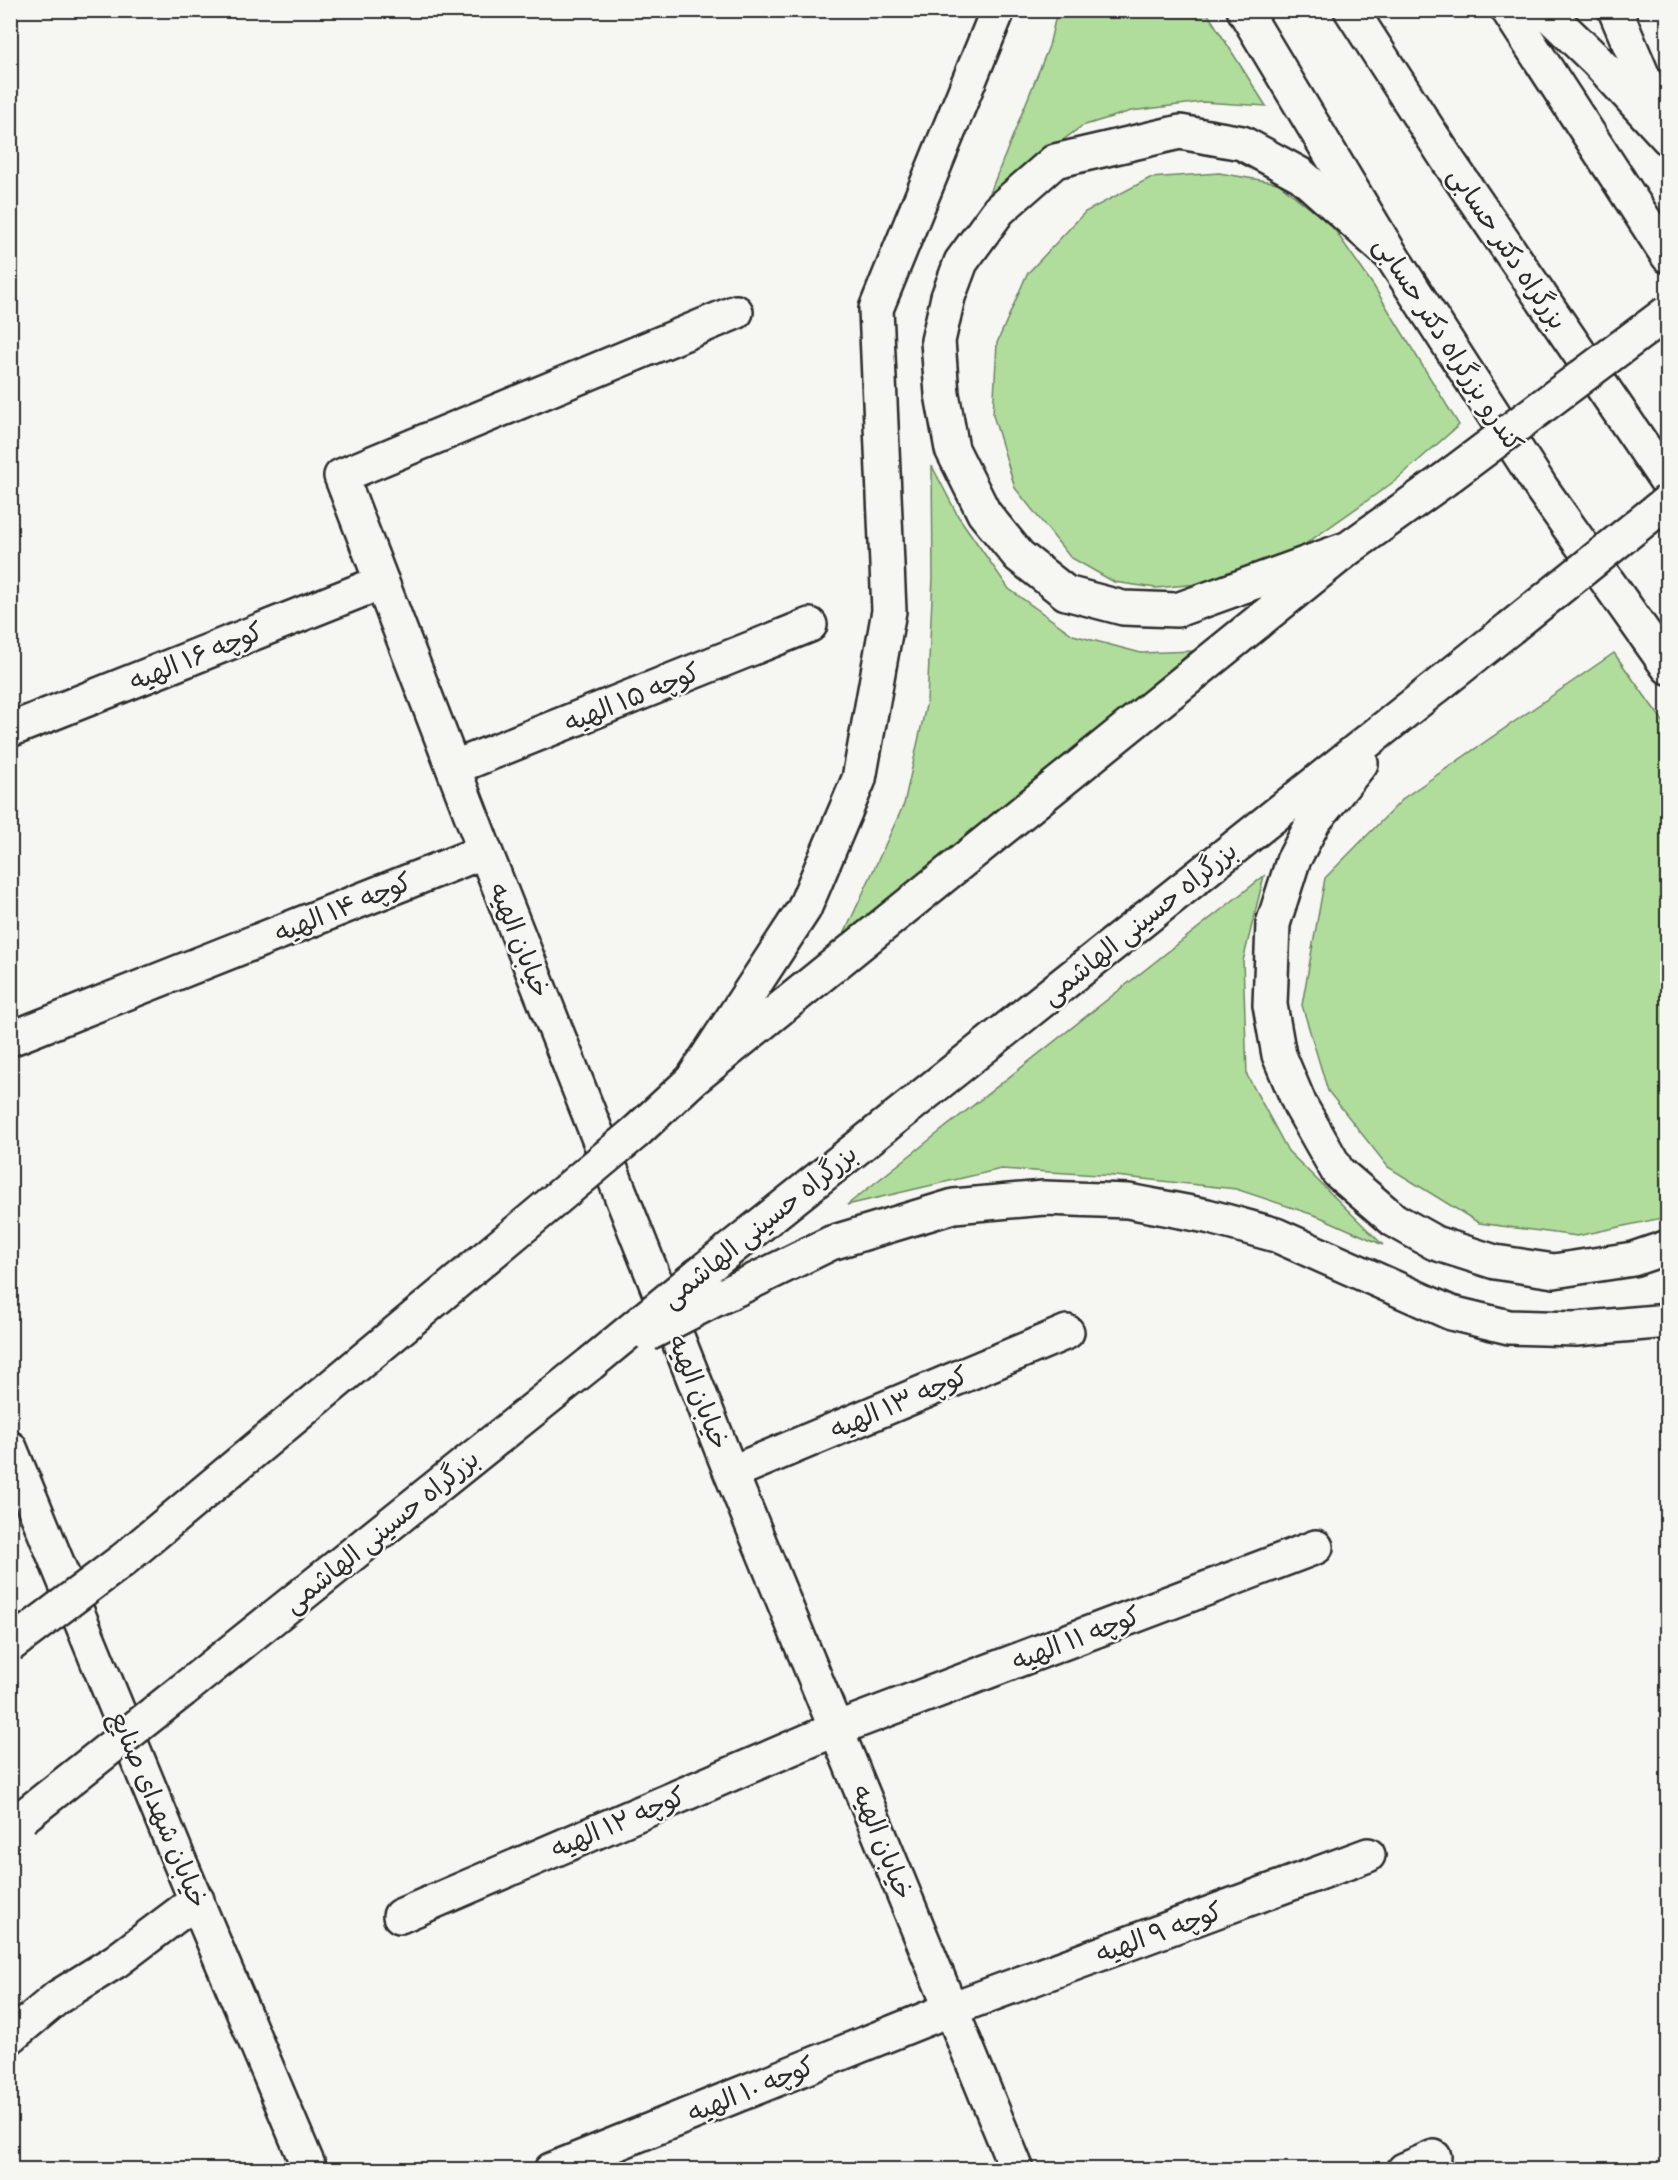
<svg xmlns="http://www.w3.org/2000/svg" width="1678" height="2180" viewBox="0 0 1678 2180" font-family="Caveat,'Playpen Sans Arabic',sans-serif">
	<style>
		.green { fill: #b0dd9c; stroke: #6e8464; stroke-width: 1.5 }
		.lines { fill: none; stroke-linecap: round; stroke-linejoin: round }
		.street-casing { stroke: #2b2b2b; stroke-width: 38 }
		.secondary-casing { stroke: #2b2b2b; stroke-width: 38 }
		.highway-casing { stroke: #2b2b2b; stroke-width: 38 }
		.street { stroke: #f6f6f2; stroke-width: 33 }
		.secondary { stroke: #f6f6f2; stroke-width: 33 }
		.highway { stroke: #f6f6f2; stroke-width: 33 }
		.highway-bridge-casing { stroke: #2b2b2b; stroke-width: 38; stroke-linecap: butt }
		.highway-bridge { stroke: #f6f6f2; stroke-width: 33 }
		.labels { text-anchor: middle; stroke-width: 5; stroke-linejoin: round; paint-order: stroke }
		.street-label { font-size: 26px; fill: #2b2b2b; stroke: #f6f6f2 }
	</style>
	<rect width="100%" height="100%" fill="#f6f6f2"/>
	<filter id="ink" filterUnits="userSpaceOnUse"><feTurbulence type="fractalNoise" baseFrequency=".0167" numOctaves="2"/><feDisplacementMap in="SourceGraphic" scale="12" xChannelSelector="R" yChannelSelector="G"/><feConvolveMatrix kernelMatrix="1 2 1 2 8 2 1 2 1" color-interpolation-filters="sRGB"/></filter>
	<g filter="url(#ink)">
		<path class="green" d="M 1057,11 L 1206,11 L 1266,106 L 1202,102 L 1131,111 L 1082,126 L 989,195 L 1049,46 Z
			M 1219,173 L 1278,183 L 1332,226 L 1373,285 L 1459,425 L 1395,481 L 1301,547 L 1208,583 L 1156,588 L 1114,582 L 1070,557 L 1015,488 L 993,415 L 997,343 L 1027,274 L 1085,212 L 1150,178 Z
			M 932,466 L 958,516 L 1009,589 L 1073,635 L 1141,653 L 1192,651 L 839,945 L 904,804 L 927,701 L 933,578 Z
			M 1614,653 L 1667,727 L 1667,1217 L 1577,1236 L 1479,1223 L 1388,1167 L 1328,1091 L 1302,1005 L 1325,878 L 1405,797 Z
			M 1264,876 L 1243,961 L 1247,1075 L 1288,1151 L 1383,1245 L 1320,1217 L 1236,1189 L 1115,1176 L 1001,1169 L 847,1205 Z"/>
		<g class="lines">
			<g class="street-casing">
				<path id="street" d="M 736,312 L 341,476 L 485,851 L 731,1473 L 1017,2170
					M 10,730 L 382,582
					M 453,768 L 810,625
					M 10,1039 L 485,851
					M 731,1473 L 1067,1332
					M 400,1916 L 836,1729 L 1316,1547
					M 551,2170 L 951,2009 L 1368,1855
					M 1404,2170 L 1434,2157"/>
			</g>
			<g class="secondary-casing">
				<path id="secondary" d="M 1244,10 L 1391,255 L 1542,489 L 1668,667
					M 10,1448 L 179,1860 L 310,2170"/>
			</g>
			<g class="highway-casing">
				<path id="highway" d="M 1351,10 L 1449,162 L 1668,483
					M 1508,10 L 1668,256
					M 1544,10 L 1597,61 L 1668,138
					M 1615,10 L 1660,117
					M 1349,548 L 1177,610 L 1123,608 L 1066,593 L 1019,556 L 984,513 L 952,449 L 942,394 L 938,341 L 948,297 L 961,262 L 999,210 L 1055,161 L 1180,132 L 1242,143 L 1301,175 L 1391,255
					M 1361,763 L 1314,821 L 1293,861 L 1273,924 L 1270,1005 L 1279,1055 L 1300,1105 L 1338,1172 L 1394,1220 L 1435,1243 L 1495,1262 L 1554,1271 L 1633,1259 L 1668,1247
					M 692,1080 L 804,909 L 859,779 L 889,611 L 876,309 L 998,10
					M 636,1132 L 692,1080 L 1349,548 L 1444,480
					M 699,1274 L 1510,628
					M 708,1303 L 831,1243 L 954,1206 L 1044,1198 L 1128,1201 L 1207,1216 L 1276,1235 L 1451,1313 L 1509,1327 L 1576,1329 L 1668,1321
					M 123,1560 L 525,1225
					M 183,1690 L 590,1364
					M 10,2037 L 58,1997 L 116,1961 L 197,1900"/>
			</g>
			<use href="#street" class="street"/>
			<use href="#secondary" class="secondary"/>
			<use href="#highway" class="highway"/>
			<g class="highway-bridge-casing">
				<path id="highway-bridge" d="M 1444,480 L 1668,312
					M 1510,628 L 1668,501
					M 525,1225 L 636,1132
					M 648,1334 L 708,1303
					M 590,1364 L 699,1274
					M 10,1645 L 123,1560
					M 23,1817 L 183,1690"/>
			</g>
			<use href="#highway-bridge" class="highway-bridge"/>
		</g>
	</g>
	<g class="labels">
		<g class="street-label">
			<text transform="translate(1508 248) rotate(56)" y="9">بزرگراه دکتر حسابی</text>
			<text transform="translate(1449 344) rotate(57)" y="9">کندرو بزرگراه دکتر حسابی</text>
			<text transform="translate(196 656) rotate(-22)" y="9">کوچه ۱۶ الهیه</text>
			<text transform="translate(632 697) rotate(-22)" y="9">کوچه ۱۵ الهیه</text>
			<text transform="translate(343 907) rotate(-22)" y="9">کوچه ۱۴ الهیه</text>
			<text transform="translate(1139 923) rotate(-39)" y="9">بزرگراه حسینی الهاشمی</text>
			<text transform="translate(520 940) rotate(68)" y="9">خیابان الهیه</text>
			<text transform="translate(759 1226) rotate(-39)" y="9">بزرگراه حسینی الهاشمی</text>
			<text transform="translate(699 1392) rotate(68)" y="9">خیابان الهیه</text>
			<text transform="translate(899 1402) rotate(-23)" y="9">کوچه ۱۳ الهیه</text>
			<text transform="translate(381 1531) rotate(-39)" y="9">بزرگراه حسینی الهاشمی</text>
			<text transform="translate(1076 1638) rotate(-21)" y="9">کوچه ۱۱ الهیه</text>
			<text transform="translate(159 1809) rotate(67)" y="9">خیابان شهدای صنایع</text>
			<text transform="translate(618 1822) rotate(-23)" y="9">کوچه ۱۲ الهیه</text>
			<text transform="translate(883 1842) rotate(68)" y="9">خیابان الهیه</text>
			<text transform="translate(1159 1932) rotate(-20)" y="9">کوچه ۹ الهیه</text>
			<text transform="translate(751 2089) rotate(-22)" y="9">کوچه ۱۰ الهیه</text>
		</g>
	</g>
	<rect width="1678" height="2180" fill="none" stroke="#f6f6f2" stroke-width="36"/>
	<rect x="18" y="18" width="1642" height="2144" fill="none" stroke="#2b2b2b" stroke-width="2" filter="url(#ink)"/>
</svg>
